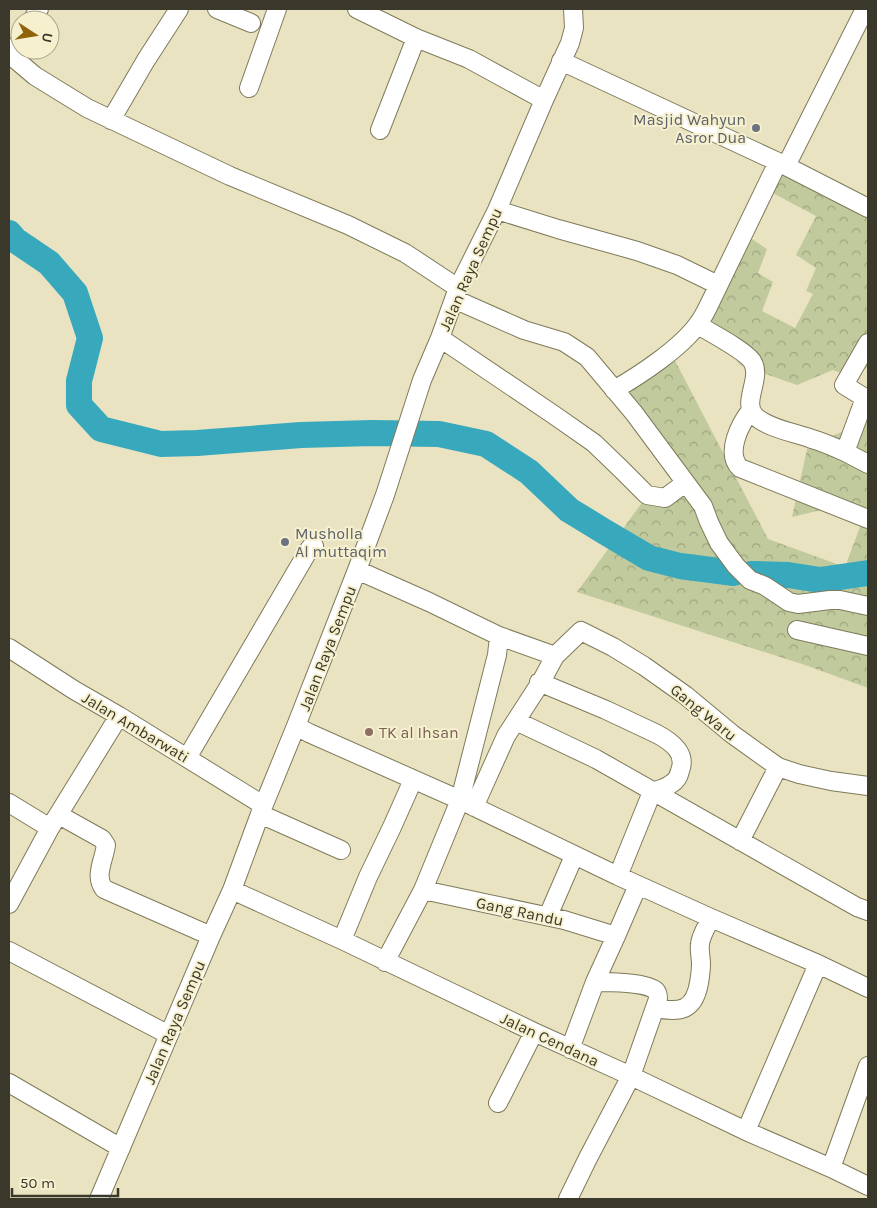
<svg xmlns="http://www.w3.org/2000/svg" width="877" height="1208" viewBox="0 0 877 1208" font-family="Karla,sans-serif">
	<style>
		.forest { fill: url(#forest-crowns) }
		.lines { fill: none; stroke-linecap: round; stroke-linejoin: round }
		.river { stroke: #38a8bd; stroke-width: 26 }
		.street-casing { stroke: #7f7a5a; stroke-width: 20 }
		.street { stroke: #fff; stroke-width: 18 }
		.worship-dot { fill: #6b7280; stroke: #f6f0ce; stroke-width: 2 }
		.education-dot { fill: #8d6e63; stroke: #f6f0ce; stroke-width: 2 }
		.labels { text-anchor: middle; stroke-width: 4; stroke-linejoin: round; paint-order: stroke }
		.worship-label { font-size: 16px; fill: #5b616d; stroke: #f6f0ce; text-anchor: end }
		.street-label { font-size: 16px; fill: #3a382a; stroke: #f6f0ce }
		.education-label { font-size: 16px; fill: #785e54; stroke: #f6f0ce; text-anchor: start }
	</style>
	<defs>
		<pattern id="forest-crowns" width="20" height="18" patternUnits="userSpaceOnUse" patternTransform="scale(1.25)"><rect width="20" height="18" fill="#c1ca9c"/><path d="M2 6a3 3 0 1 1 6 0M12 15a3 3 0 1 1 6 0" fill="none" stroke="#9ea57f"/></pattern>
	</defs>
	<rect width="100%" height="100%" fill="#e9e3c1"/>
	<path class="forest" d="M 782,166 L 868,208 L 868,367 L 851,377 L 833,370 L 797,385 L 740,365 L 709,320 L 746,235 L 767,249 L 758,273 L 773,282 L 762,311 L 795,328 L 813,294 L 806,291 L 816,268 L 796,255 L 816,216 L 769,191 Z
		M 671,353 L 768,539 L 845,567 L 866,511 L 850,503 L 792,517 L 808,445 L 868,422 L 868,688 L 808,666 L 577,592 L 646,497 L 689,482 L 619,388 Z"/>
	<g class="lines">
		<path class="river" d="M 9,233 L 15,240 L 49,263 L 75,293 L 90,338 L 79,381 L 79,405 L 101,429 L 161,444 L 197,443 L 301,435 L 372,433 L 439,434 L 486,444 L 529,472 L 569,510 L 605,532 L 649,558 L 680,566 L 734,573
			M 751,574 L 788,575 L 820,580 L 868,573"/>
		<g class="street-casing">
			<path id="street" d="M 217,9 L 251,23
				M 357,9 L 416,38 L 469,59 L 544,100
				M 32,20 L 39,9
				M 9,54 L 35,76 L 87,108 L 230,176 L 348,225 L 405,253 L 458,288
				M 11,56 L 20,41
				M 561,61 L 778,162 L 868,208
				M 249,88 L 277,9
				M 111,120 L 146,60 L 179,9
				M 380,130 L 416,38
				M 786,166 L 865,9
				M 497,210 L 558,229 L 637,251 L 677,265 L 718,285
				M 454,299 L 524,330 L 564,342 L 587,357 L 634,413 L 677,471 L 703,506 L 709,522 L 719,543 L 736,566 L 750,580 L 765,586 L 789,602 L 798,604 L 830,600 L 840,600 L 868,606
				M 698,325 C 711,333 744,350 752,361 C 763,378 741,402 755,416 C 767,428 796,433 812,439 C 823,442 834,447 845,452 L 865,398 L 844,385 L 868,343
				M 440,338 L 554,415 L 594,443 L 621,469 L 647,495 L 665,498 L 685,483
				M 614,390 C 640,375 681,348 698,324 C 702,319 705,313 708,307 L 778,162
				M 751,410 C 740,424 725,453 740,468 L 868,519
				M 845,452 L 868,464
				M 357,570 L 429,602 L 499,636 L 555,656
				M 797,630 L 868,646
				M 9,648 L 74,690 L 119,716 L 263,805
				M 539,682 L 606,710 L 657,734 C 672,742 687,753 680,771 C 679,776 676,781 671,784 C 666,788 658,790 652,792 L 618,876
				M 516,721 L 596,759 L 857,907 L 868,911
				M 296,726 L 309,733 L 460,800 L 618,876 L 711,918 L 818,964 L 868,988
				M 187,758 L 310,548 L 314,546
				M 9,803 L 50,828
				M 474,807 L 506,736 L 541,682 L 555,656 L 581,631 L 613,647 L 644,666 L 685,695 L 732,734 L 778,767 L 799,774 L 831,781 L 868,786
				M 260,814 L 341,850
				M 59,815 L 102,839 L 106,845 C 104,860 94,876 104,889 L 211,936
				M 740,841 L 778,767
				M 232,890 L 342,940 L 534,1032 L 631,1076 L 746,1131 L 831,1168 L 868,1186
				M 423,890 L 564,920 L 616,936
				M 9,904 L 50,828 L 119,716
				M 548,916 L 574,856
				M 342,940 L 368,877 L 392,827 L 413,780
				M 9,951 L 169,1035
				M 385,962 L 423,890 L 460,800 L 497,655 L 499,636
				M 655,1008 C 680,1013 694,1011 699,983 C 700,977 701,970 701,964 C 701,957 699,951 700,944 C 701,935 707,926 711,918
				M 570,1049 L 595,982 L 616,936 L 638,885
				M 9,1083 L 121,1148
				M 498,1103 L 534,1032
				M 746,1131 L 818,964
				M 831,1168 L 868,1066
				M 99,1199 L 211,936 L 232,890 L 260,814 L 296,726 L 357,570 L 385,495 L 422,380 L 440,338 L 458,288 L 497,210 L 544,100 L 570,43 L 574,28 L 573,9
				M 568,1199 L 588,1158 L 631,1076 L 658,999 C 658,996 658,993 656,991 C 648,982 607,982 595,982"/>
		</g>
		<use href="#street" class="street"/>
	</g>
	<g class="worship-dot">
		<circle cx="756" cy="128" r="5"/>
		<circle cx="285" cy="542" r="5"/>
	</g>
	<circle class="education-dot" cx="369" cy="732" r="5"/>
	<g class="labels">
		<g class="worship-label">
			<text x="746" y="125">Masjid Wahyun<tspan x="746" dy="18">Asror Dua</tspan></text>
			<text x="295" y="539" text-anchor="start">Musholla<tspan x="295" dy="18">Al muttaqim</tspan></text>
		</g>
		<g class="street-label">
			<text transform="translate(470 269) rotate(-66)" y="6">Jalan Raya Sempu</text>
			<text transform="translate(327 648) rotate(-69)" y="6">Jalan Raya Sempu</text>
			<text transform="translate(704 712) rotate(39)" y="6">Gang Waru</text>
			<text transform="translate(136 727) rotate(31)" y="6">Jalan Ambarwati</text>
			<text transform="translate(520 911) rotate(12)" y="6">Gang Randu</text>
			<text transform="translate(174 1022) rotate(-67)" y="6">Jalan Raya Sempu</text>
			<text transform="translate(550 1039) rotate(25)" y="6">Jalan Cendana</text>
		</g>
		<g class="education-label">
			<text x="379" y="738">TK al Ihsan</text>
		</g>
	</g>
	<rect width="877" height="1208" fill="none" stroke="#3a382a" stroke-width="20"/>
	<g transform="translate(35 35) rotate(102)"><circle r="24" fill="#f6f0ce" stroke="#aba68c"/>
	<path d="M0-4L9 19L0 12L-9 19Z" fill="#8f630a"/>
	<text y="-8" font-size="14" font-weight="bold" text-anchor="middle" fill="#3a382a">U</text>
	</g>
	<path d="M12 1188v8h106v-8" fill="none" stroke="#3a382a" stroke-width="2.5"/>
	<text x="20" y="1188" font-size="15" fill="#3a382a" stroke="#f6f0ce" stroke-width="4" paint-order="stroke">50 m</text>
</svg>
